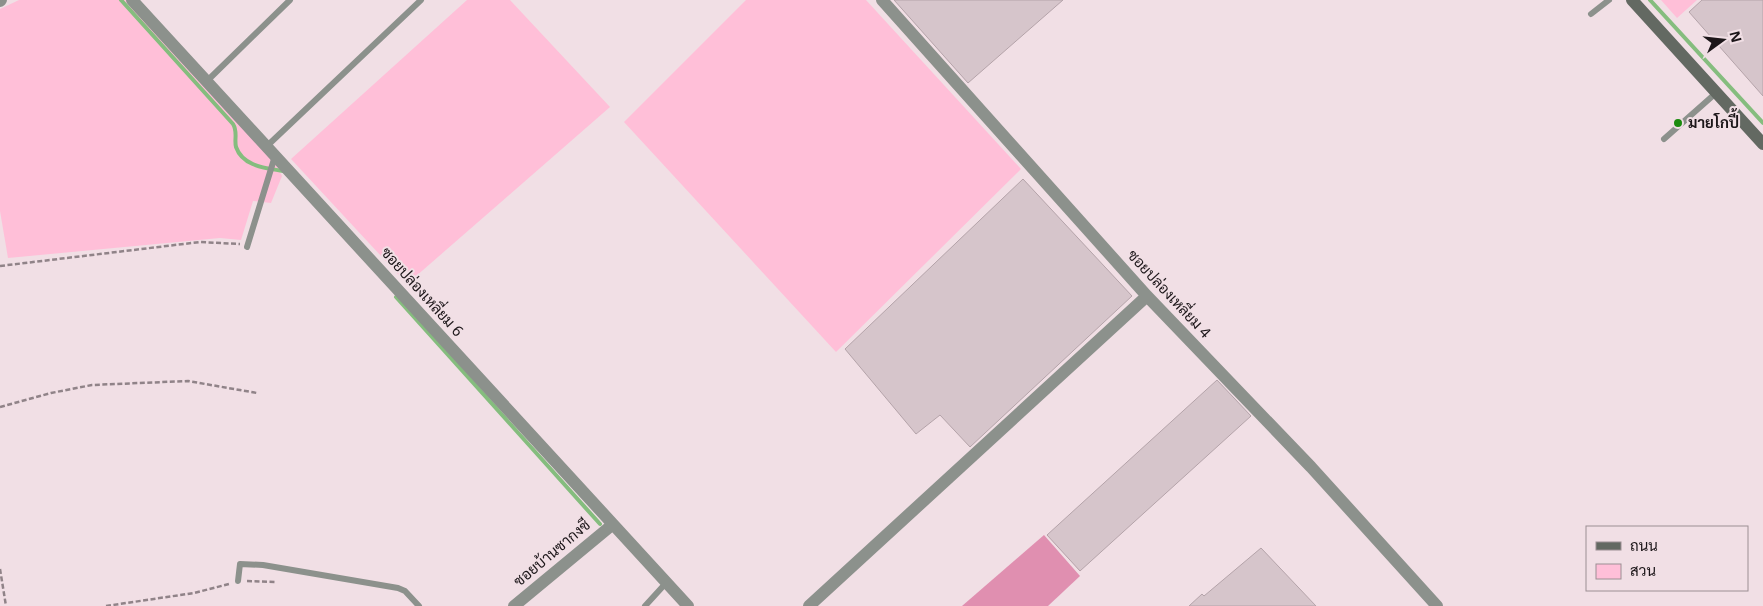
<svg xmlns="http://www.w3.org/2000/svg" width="1763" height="606" viewBox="0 0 1763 606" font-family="'Noto Sans',Sarabun,sans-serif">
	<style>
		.green { fill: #ffbfd8 }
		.forest { fill: #e08fb0 }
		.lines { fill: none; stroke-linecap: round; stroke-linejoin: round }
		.stream { stroke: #85bd7e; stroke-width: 4 }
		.building { fill: #d6c5cb; stroke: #b4a3a9 }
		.path { stroke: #908388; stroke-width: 2.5; stroke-dasharray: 5 2.5; stroke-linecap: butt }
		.lane { stroke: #8c918c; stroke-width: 6 }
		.street { stroke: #8c918c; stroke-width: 12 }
		.secondary { stroke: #636962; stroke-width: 12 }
		.poi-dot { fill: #1b8b0e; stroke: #f1dfe5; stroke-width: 2 }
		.labels { text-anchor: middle; stroke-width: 4; stroke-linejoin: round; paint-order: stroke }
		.poi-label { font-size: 15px; font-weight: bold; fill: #1c1619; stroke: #f1dfe5; text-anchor: start }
		.street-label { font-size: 15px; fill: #1c1619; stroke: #f1dfe5 }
	</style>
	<rect width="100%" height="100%" fill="#f1dfe5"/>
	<path class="green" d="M 19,0 L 128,0 L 272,157 L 282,176 L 271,203 L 253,201 L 241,240 L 220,238 L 8,258 L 0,211 L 0,9 Z
		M 467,0 L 510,0 L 610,107 L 407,284 L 291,159 Z
		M 746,0 L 866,0 L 1021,169 L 836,352 L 624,122 Z
		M 1661,0 L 1697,0 L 1677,18 Z"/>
	<path class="forest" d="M 1044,535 L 1080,576 L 1048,606 L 962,606 Z"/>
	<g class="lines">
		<path class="stream" d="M 121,0 L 233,124 C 238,132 234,139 236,147 C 243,167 267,168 283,171
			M 1650,0 L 1763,123
			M 396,297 L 600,524"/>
	</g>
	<path class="building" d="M 894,0 L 1063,0 L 968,83 Z
		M 1702,0 L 1763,0 L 1763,96 L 1689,12 Z
		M 1023,179 L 1132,296 L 970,447 L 940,415 L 916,434 L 845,349 Z
		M 1217,380 L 1251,416 L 1080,571 L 1047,535 Z
		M 1261,548 L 1316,606 L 1189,606 L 1202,594 L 1204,596 Z"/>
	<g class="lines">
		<path class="path" d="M 0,266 L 200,242 L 240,244
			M 0,407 L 51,393 L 92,385 L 188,381 L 257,393
			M 0,569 L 6,606
			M 247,581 L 275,582
			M 106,606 L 194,593 L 229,584"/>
		<path class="lane" d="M 1591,14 L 1609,0
			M 207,81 L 290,0
			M 1664,139 L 1716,93
			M 267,146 L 421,0
			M 247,247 L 275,156
			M 238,581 L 240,564 L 263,565 L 398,588 L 405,591 L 419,606
			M 645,606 L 666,583"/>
		<path class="street" d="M 132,0 L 688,606
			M 882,0 L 1147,296 L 1311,467 L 1437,606
			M 0,1 L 1,0
			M 514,606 L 612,525
			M 809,606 L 1147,296"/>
		<path class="secondary" d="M 1632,0 L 1763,144"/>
	</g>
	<circle class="poi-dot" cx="1678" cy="123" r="5"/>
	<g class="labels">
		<g class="poi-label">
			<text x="1688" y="128">มายโกปี้</text>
		</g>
		<g class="street-label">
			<text transform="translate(422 292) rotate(48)" y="5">ซอยปล่องเหลี่ยม 6</text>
			<text transform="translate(1169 294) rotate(47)" y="5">ซอยปล่องเหลี่ยม 4</text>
			<text transform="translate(552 553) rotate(-40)" y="5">ซอยบ้านซากงซี</text>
		</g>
	</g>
	<rect x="1586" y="526" width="162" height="65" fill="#f1dfe5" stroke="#9c8f93"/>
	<rect x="1596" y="542" width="25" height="8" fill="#636962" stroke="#9c8f93"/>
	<text x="1630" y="551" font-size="15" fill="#1c1619">ถนน</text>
	<rect x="1596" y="564" width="25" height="15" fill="#ffbfd8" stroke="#9c8f93"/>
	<text x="1630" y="576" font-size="15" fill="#1c1619">สวน</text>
	<g transform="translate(1723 40) rotate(75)" stroke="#f1dfe5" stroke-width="4" paint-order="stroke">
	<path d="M0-4L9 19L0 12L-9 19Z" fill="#1c1619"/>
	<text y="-8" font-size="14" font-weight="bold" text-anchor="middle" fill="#1c1619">N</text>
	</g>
</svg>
